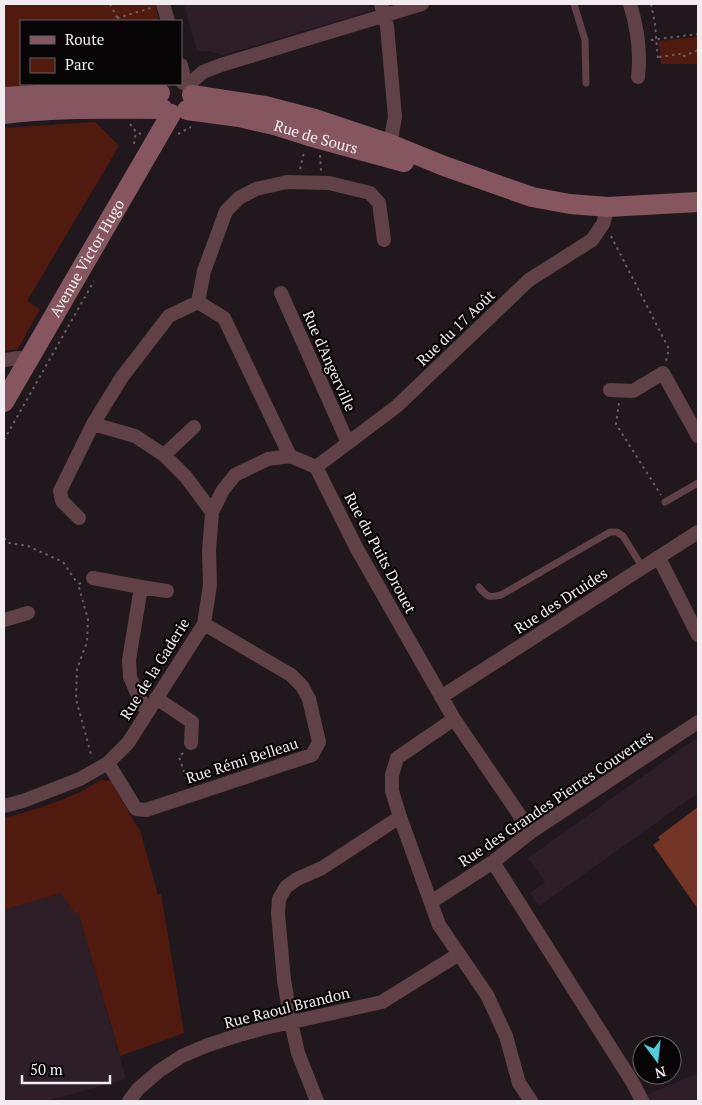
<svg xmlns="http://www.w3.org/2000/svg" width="702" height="1105" viewBox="0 0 702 1105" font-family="'PT Serif',serif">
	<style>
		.built { fill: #2d1e28 }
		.green { fill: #511a0e }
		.forest { fill: #753526 }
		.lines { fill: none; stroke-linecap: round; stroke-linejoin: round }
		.path { stroke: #675f64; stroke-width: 2; stroke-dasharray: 2.5 4; stroke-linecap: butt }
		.lane { stroke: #5f4147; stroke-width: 7 }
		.street { stroke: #5f4147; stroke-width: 14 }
		.secondary { stroke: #85565f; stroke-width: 20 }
		.labels { text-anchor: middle; stroke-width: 4.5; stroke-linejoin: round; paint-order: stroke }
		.street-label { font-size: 15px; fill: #f2ecf0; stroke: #080507 }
	</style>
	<rect width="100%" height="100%" fill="#21181e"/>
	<path class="built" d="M 184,4 L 369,4 L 371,11 L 223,55 L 209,51 L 197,51 Z
		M 698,737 L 698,793 L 539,906 L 530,893 L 545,882 L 528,858 Z
		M 62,893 L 78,912 L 126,1079 L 46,1101 L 4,1101 L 4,910 Z
		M 698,1073 L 698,1101 L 644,1101 L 642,1097 Z"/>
	<path class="green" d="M 4,4 L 155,4 L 159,21 L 21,21 L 21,84 L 130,84 L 4,95 Z
		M 698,37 L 698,64 L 661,64 L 659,41 Z
		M 95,122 L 119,146 L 27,301 L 40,309 L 18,349 L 4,351 L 4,128 Z
		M 101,780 L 111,781 L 136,825 L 140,830 L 158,895 L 161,894 L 184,1033 L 120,1056 L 78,912 L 75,913 L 63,897 L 62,893 L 4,910 L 4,818 C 38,809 71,799 101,780 Z"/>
	<path class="forest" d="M 698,807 L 698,909 L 653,845 L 660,840 L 658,837 Z"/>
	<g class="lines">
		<path class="path" d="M 110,4 L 119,21
			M 651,4 L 655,24 L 658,61
			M 117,18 L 151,8
			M 651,40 L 698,34
			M 659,57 L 680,54 L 682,57 L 698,50
			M 130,124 L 136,132 L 141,134
			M 178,134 L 191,127
			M 134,144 L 136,132
			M 320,155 L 321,171
			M 300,169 L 304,152
			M 611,236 L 669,349 L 666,361
			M 619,403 L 616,424 L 661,495
			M 4,440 L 94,281
			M 4,538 L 9,543 L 28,546 L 63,562 L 78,584
			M 81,583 L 78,584 L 88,619 L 87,642 L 77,669 L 76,699 L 92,758
			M 183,753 L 179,757 L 188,783"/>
		<path class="lane" d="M 574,4 L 585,40 L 586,83
			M 665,502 L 698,483
			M 479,587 C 487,597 489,598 501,595 L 610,532 L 617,532 L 623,536 L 643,568"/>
		<path class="street" d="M 163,4 L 168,21
			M 381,4 L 387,26 L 395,117 L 390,144
			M 630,4 C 637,27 641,53 638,77
			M 181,65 L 183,73 L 183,83
			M 187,86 L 203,72 L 221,65 L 422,4
			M 281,293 L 348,443
			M 198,302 L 224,318 L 290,456 L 316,467 L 357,549 L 454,719 L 531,832
			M 4,360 L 19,358 L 27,362
			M 610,390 L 633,391 L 663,373 L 698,436
			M 93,424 L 135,436 L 164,455 L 186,477 L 212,512
			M 164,455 L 194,427
			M 316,467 L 397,406 L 529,280 L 592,240 L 603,224 L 608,207
			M 79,518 L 62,501 L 60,491 L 93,424 L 122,377 L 169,316 L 198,302 L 204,271 L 226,211 L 239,198 L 256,189 L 287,182 L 329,183 L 370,193 L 379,203 L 384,240
			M 659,558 L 698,635
			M 93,578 L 141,587 L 129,660 L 130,677 L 137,693 L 147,712
			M 141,587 L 167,591
			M 4,620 L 28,613
			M 441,697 L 698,532
			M 156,698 L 192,722 L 191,743
			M 454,719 L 397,758 L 392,775 L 392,791 L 400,817 L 439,925 L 487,995 L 506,1036 L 519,1083 L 531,1101
			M 108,763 L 136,809 L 146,810 L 312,755 L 319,742 L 309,699 L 302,686 L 291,675 L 204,624
			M 4,806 L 23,801 L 80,779 L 108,763 L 128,743 L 204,624 L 210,585 L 209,551 L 212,512 L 223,490 L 235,475 L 268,459 L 290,456
			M 493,862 L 633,1083 L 642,1101
			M 431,902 L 493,862 L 531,832 L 698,722
			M 129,1101 L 138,1089 L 159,1071 L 182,1056 L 208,1045 L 239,1035 L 265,1028 L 382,1002 L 459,954
			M 317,1101 L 298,1053 L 291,1022 L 284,980 L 278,913 L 279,899 L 286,887 L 297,879 L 322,868 L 400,817"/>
		<g class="secondary">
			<path d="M 192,95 L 265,106 L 315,119 L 390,144 L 444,166 L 532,197 L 570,204 L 608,207 L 698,202"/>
			<path d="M 4,97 L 55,94 L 160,93"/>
			<path id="s1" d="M 187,110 L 239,117 L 274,125 L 309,136 L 404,162"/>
			<path d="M 4,114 C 56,107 111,109 163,109"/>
			<path id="s2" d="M 4,402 L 171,114"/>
		</g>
	</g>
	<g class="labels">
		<g class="street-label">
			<text dy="5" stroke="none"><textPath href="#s1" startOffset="132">Rue de Sours</textPath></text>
			<text dy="5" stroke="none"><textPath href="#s2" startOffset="166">Avenue Victor Hugo</textPath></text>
			<text transform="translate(456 328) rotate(-44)" y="5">Rue du 17 Août</text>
			<text transform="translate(329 361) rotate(66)" y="5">Rue d'Angerville</text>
			<text transform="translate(380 553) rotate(62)" y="5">Rue du Puits Drouet</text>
			<text transform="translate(561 601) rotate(-33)" y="5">Rue des Druides</text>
			<text transform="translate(155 669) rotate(-58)" y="5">Rue de la Gaderie</text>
			<text transform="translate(242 761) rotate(-18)" y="5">Rue Rémi Belleau</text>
			<text transform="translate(556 799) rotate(-34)" y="5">Rue des Grandes Pierres Couvertes</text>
			<text transform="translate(287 1008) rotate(-14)" y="5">Rue Raoul Brandon</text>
		</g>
	</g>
	<rect width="702" height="1105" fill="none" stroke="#f2ecf0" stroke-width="10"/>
	<rect x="20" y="20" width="162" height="65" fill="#080507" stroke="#666164"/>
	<rect x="30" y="36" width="25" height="8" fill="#85565f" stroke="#666164"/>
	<text x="65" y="45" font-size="15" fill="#f2ecf0">Route</text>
	<rect x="30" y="58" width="25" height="15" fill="#511a0e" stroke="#666164"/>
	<text x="65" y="70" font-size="15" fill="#f2ecf0">Parc</text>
	<g transform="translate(657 1060) rotate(165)"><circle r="24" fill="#080507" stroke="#666164"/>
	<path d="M0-4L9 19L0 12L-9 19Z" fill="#52cbd7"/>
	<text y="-8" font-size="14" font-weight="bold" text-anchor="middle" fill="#f2ecf0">N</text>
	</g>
	<path d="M22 1075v8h88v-8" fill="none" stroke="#f2ecf0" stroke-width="2.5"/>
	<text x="30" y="1075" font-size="15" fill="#f2ecf0" stroke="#080507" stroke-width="4" paint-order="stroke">50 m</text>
</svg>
